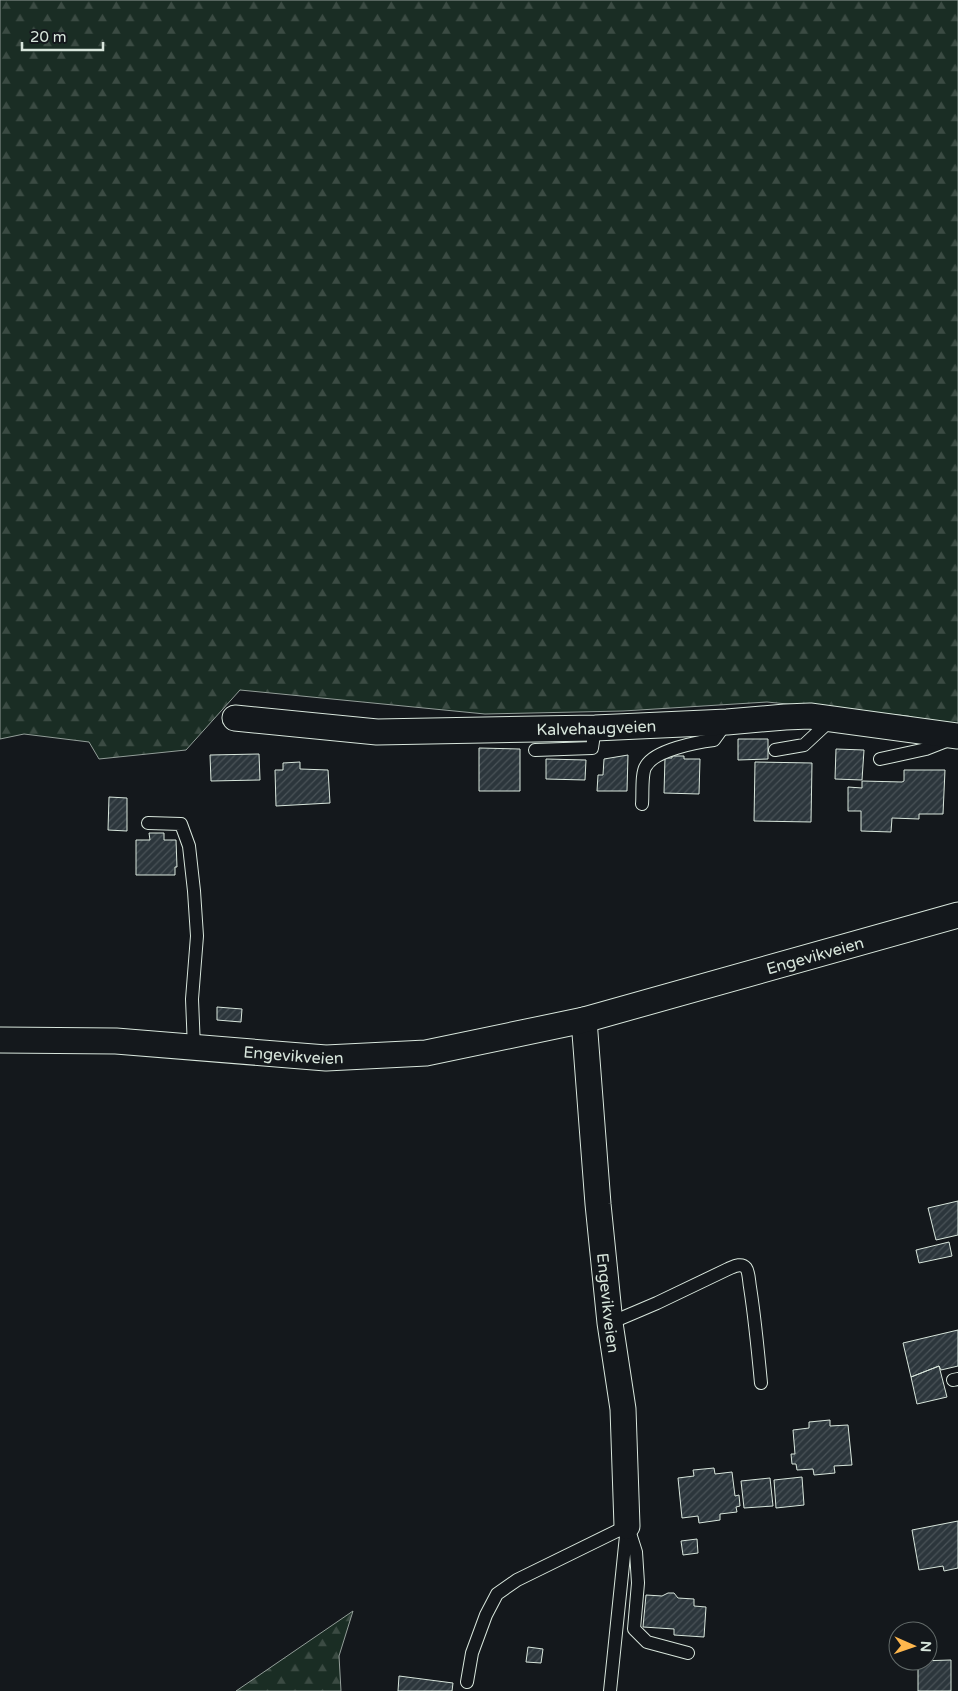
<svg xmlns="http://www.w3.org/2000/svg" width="958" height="1691" viewBox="0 0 958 1691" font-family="'Varela Round',sans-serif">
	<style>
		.forest { fill: url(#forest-firs); stroke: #939e99 }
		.building { fill: url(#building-hatch); stroke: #d8e6dc }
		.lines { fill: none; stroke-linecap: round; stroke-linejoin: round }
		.lane-casing { stroke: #d8e6dc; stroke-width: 14 }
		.street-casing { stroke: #d8e6dc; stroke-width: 27 }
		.lane { stroke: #14181c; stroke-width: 12 }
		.street { stroke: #14181c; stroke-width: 25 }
		.labels { text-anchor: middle; stroke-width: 4; stroke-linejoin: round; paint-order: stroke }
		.street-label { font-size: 16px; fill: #d8e6dc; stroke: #14181c }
	</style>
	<defs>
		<pattern id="forest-firs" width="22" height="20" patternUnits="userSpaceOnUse" patternTransform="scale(1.25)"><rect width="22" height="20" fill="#1a2d24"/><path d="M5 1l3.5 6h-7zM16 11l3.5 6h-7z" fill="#3b4b43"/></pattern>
		<pattern id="building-hatch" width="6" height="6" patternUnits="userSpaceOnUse" patternTransform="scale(1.25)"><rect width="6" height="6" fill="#2c363c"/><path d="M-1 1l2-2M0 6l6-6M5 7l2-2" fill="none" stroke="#4a5358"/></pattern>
	</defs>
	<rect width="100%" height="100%" fill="#14181c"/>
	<path class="forest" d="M 0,0 L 958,0 L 958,730 L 908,716 L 767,702 L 623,711 L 485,714 L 240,690 L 186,750 L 99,759 L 89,742 L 24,734 L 0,739 Z
		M 353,1611 L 339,1656 L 341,1691 L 236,1691 Z"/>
	<path class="building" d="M 738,739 L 768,739 L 768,759 L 738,760 Z
		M 479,748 L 520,749 L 520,791 L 479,791 Z
		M 836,749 L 864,750 L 862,780 L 835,779 Z
		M 259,754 L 260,780 L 211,781 L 210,755 Z
		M 628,755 L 627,791 L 597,791 L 598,775 L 603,775 L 604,759 Z
		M 672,756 L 684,756 L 684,759 L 700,759 L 699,794 L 664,793 L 665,758 L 672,758 Z
		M 546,759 L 586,760 L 585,780 L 546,779 Z
		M 300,762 L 300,769 L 328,770 L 330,803 L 276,806 L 275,770 L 283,770 L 283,763 Z
		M 755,762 L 812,763 L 811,822 L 754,821 Z
		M 904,770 L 945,770 L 943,814 L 919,814 L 919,819 L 892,818 L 891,832 L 861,831 L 861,811 L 848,811 L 848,787 L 862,788 L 862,781 L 902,782 L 904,781 Z
		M 109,797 L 127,798 L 127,831 L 108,830 Z
		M 149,833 L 164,833 L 164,840 L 176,840 L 177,867 L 175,867 L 175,875 L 136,875 L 136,840 L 150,840 Z
		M 217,1007 L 242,1009 L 241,1022 L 217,1020 Z
		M 958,1201 L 958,1235 L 936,1240 L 928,1208 Z
		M 949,1242 L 952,1256 L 919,1263 L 916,1250 Z
		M 958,1330 L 958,1366 L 941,1370 L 939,1366 L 911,1377 L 903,1343 Z
		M 939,1366 L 947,1397 L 917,1404 L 911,1377 Z
		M 830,1420 L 830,1426 L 848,1425 L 852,1465 L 834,1466 L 835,1473 L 814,1475 L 813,1469 L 797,1470 L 796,1464 L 792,1464 L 791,1454 L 795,1454 L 793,1430 L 809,1428 L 809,1422 Z
		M 714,1468 L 715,1474 L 732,1472 L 735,1496 L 739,1495 L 740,1506 L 736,1507 L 737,1512 L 720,1514 L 720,1520 L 699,1523 L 698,1516 L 682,1518 L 678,1478 L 694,1476 L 693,1470 Z
		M 802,1477 L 804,1505 L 776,1508 L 774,1480 Z
		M 770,1478 L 773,1506 L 744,1508 L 741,1481 Z
		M 958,1521 L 958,1568 L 944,1571 L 943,1566 L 919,1570 L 912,1530 Z
		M 697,1539 L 698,1553 L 683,1555 L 681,1541 Z
		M 668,1593 L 674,1593 L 678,1598 L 694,1599 L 694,1606 L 706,1607 L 704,1637 L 674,1635 L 674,1629 L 643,1627 L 646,1595 L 662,1596 Z
		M 528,1647 L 543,1649 L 541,1663 L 526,1662 Z
		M 951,1660 L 951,1691 L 918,1691 L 918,1661 Z
		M 399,1676 L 453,1683 L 452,1691 L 398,1691 Z"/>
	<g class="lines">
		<g class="lane-casing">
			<path id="lane" d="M 535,750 L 592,748 L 595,728
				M 775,750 L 804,745 L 833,718
				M 880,759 L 926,749 L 949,740
				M 642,804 C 643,795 641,773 646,766 C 655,750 697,742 714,740 L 727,722
				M 148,823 L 181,824 L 189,846 L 194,891 L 197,936 L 192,999 L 194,1048
				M 610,1323 L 657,1303 L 728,1269 C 733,1267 741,1262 746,1268 C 749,1272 749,1282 750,1287 C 755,1319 758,1351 761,1383
				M 953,1380 L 958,1379
				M 629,1530 L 636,1552 L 638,1583 L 634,1629 L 647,1642 L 688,1653
				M 467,1682 L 472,1653 L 486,1615 L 497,1594 L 517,1580 L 627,1526
				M 610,1691 L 627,1526"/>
		</g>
		<g class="street-casing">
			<g id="street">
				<path id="s1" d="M 235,718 L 377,732 L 595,728 L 727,722 L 785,717 L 810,716 L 958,736"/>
				<path id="s2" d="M 584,1020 L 598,1204 L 610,1323 L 623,1409 L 627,1526"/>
				<path id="s3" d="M 0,1040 L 116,1041 L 326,1058 L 426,1053 L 584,1020 L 958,915"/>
			</g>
		</g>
		<use href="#lane" class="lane"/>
		<use href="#street" class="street"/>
	</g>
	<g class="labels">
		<g class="street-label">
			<text dy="6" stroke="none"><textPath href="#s1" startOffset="362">Kalvehaugveien</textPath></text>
			<text dy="6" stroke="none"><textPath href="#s3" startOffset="828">Engevikveien</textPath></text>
			<text dy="6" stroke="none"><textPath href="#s3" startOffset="294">Engevikveien</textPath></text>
			<text dy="6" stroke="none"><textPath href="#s2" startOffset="284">Engevikveien</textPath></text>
		</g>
	</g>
	<g transform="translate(913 1646) rotate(92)"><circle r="24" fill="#14181c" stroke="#626a69"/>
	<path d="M0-4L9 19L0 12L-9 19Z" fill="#ffb74d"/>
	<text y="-8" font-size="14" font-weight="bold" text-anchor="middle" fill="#d8e6dc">N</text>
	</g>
	<path d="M22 42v8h81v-8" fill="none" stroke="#d8e6dc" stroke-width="2.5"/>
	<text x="30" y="42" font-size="15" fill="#d8e6dc" stroke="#14181c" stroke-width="4" paint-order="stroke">20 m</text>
</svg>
